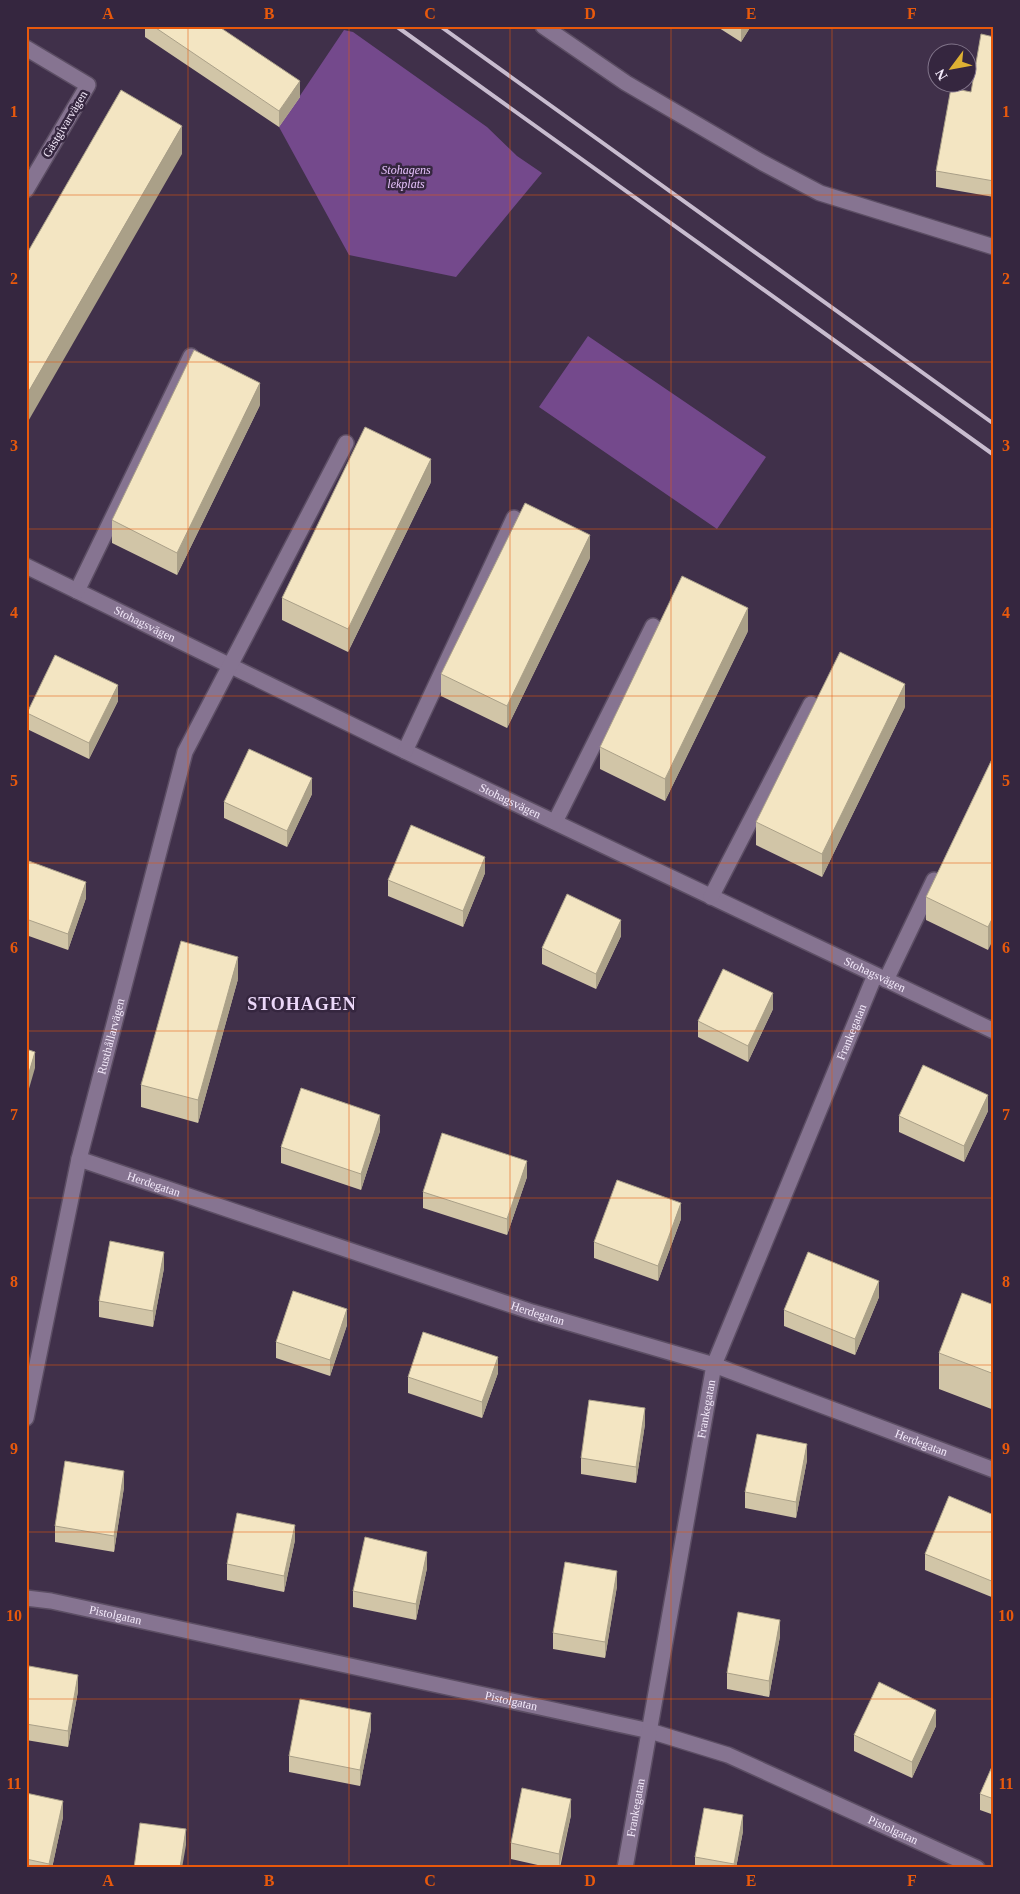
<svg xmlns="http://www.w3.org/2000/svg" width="1020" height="1894" viewBox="0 0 1020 1894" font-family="'Times New Roman',serif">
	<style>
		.green { fill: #74498c }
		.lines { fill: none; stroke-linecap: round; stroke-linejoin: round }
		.minor-casing { stroke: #5c4e64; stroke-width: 18 }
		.minor { stroke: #867491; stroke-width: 15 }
		.rail { stroke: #c8bccf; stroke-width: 4 }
		.wall { fill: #d1c5a7 }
		.shaded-wall { fill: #aaa088 }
		.building { fill: #f3e5c2; stroke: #aaa088 }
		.grid { fill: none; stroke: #e8590c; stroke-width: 1; stroke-opacity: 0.55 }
		.labels { text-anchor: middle; stroke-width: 5; stroke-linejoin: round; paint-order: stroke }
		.street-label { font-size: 12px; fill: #f4eafb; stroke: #35263f }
		.park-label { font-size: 12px; font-style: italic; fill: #e6c2fc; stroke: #35263f }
		.district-label { font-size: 18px; font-weight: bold; letter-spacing: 1px; fill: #ecd8f9; stroke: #35263f }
		.neatline { fill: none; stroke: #e8590c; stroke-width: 2 }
		.grid-label { font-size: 16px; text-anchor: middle; font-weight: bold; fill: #e8590c }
	</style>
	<rect width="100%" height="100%" fill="#40304a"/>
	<path class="green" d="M 344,30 L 353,32 L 487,127 L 517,156 L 542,173 L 456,277 L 349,255 L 279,127 Z
		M 588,336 L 766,457 L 717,529 L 539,407 Z"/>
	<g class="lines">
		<g class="minor-casing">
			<g id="minor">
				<path d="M 543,26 L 626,83 L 763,163 L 820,193 L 994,247"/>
				<path d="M 26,48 L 88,85 L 26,190"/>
				<path id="s1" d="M 26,566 L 405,751 L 994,1031"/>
				<path d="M 77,591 L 191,356"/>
				<path d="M 405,751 L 514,518"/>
				<path d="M 555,822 L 653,626"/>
				<path d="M 711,897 L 811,704"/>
				<path d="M 886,980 L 934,880"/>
				<path id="s2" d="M 79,1159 L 532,1312 L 714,1365 L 994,1470"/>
				<path id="s3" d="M 26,1418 L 79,1159 L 185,752 L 346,443"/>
				<path id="s4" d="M 26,1598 L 51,1601 L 650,1731 L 728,1755 L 977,1868"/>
				<path id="s5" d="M 625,1868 L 714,1365 L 875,975"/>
			</g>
		</g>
		<use href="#minor" class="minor"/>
		<path class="rail" d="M 396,26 L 994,455
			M 440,26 L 994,424"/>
	</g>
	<path class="wall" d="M 145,26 L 218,26 L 300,97 L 279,127 L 145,37 Z
		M 716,26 L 751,26 L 741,42 Z
		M 994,37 L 994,197 L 936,187 L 936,171 L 971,92 Z
		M 260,405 L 177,575 L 112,543 L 112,520 Z
		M 431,482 L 348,652 L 282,620 L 282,598 Z
		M 590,558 L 507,728 L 441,696 L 441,674 Z
		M 748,631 L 665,801 L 600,769 L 600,747 Z
		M 118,701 L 89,759 L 27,729 L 27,713 Z
		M 905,707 L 822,877 L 756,845 L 756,822 Z
		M 994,755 L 988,950 L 926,920 L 926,897 Z
		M 312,794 L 287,847 L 224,818 L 224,802 Z
		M 26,860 L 86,898 L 68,950 L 26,935 Z
		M 485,873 L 463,927 L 388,896 L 388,880 Z
		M 621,936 L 596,989 L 542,964 L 542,948 Z
		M 238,979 L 198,1123 L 141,1107 L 141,1085 Z
		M 773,1009 L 748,1062 L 698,1037 L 698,1021 Z
		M 988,1111 L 964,1162 L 899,1132 L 899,1116 Z
		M 380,1131 L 361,1190 L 281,1163 L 281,1147 Z
		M 527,1177 L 507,1235 L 423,1208 L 423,1192 Z
		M 681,1219 L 658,1281 L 594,1258 L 594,1242 Z
		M 164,1268 L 153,1327 L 99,1317 L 99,1301 Z
		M 879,1297 L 855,1355 L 784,1326 L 784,1310 Z
		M 994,1305 L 994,1410 L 939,1389 L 939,1353 Z
		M 347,1325 L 330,1376 L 276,1358 L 276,1342 Z
		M 498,1373 L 482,1418 L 408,1393 L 408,1377 Z
		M 645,1424 L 636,1483 L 581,1474 L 581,1458 Z
		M 807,1460 L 796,1518 L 745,1508 L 745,1492 Z
		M 124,1487 L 114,1552 L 55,1542 L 55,1526 Z
		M 994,1515 L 994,1598 L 925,1570 L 925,1554 Z
		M 295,1540 L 284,1592 L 227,1580 L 227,1564 Z
		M 427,1568 L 416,1620 L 353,1607 L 353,1591 Z
		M 617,1586 L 605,1658 L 553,1649 L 553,1633 Z
		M 780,1636 L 769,1697 L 727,1689 L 727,1673 Z
		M 26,1682 L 78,1691 L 68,1747 L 26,1740 Z
		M 936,1726 L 912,1778 L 854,1751 L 854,1735 Z
		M 371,1729 L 360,1786 L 289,1772 L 289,1756 Z
		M 994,1762 L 994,1815 L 980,1810 L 980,1794 Z
		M 26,1793 L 63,1817 L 52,1868 L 26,1868 Z
		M 571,1815 L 560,1868 L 551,1868 L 511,1859 L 511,1843 Z
		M 743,1831 L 736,1868 L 695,1868 L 695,1857 Z"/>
	<path class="shaded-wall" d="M 741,26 L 751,26 L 741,42 Z
		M 300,81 L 300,97 L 279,127 L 279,111 Z
		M 182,126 L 182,154 L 26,425 L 26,396 Z
		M 260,383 L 260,405 L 177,575 L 177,553 Z
		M 431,459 L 431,482 L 348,652 L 348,629 Z
		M 590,535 L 590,558 L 507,728 L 507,706 Z
		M 748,608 L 748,631 L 665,801 L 665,779 Z
		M 905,684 L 905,707 L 822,877 L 822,854 Z
		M 118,685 L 118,701 L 89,759 L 89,743 Z
		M 312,778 L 312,794 L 287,847 L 287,831 Z
		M 485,857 L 485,873 L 463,927 L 463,911 Z
		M 86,882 L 86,898 L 68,950 L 68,934 Z
		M 994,915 L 994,938 L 988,950 L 988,927 Z
		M 621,920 L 621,936 L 596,989 L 596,974 Z
		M 238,957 L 238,979 L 198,1123 L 198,1100 Z
		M 773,993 L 773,1009 L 748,1062 L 748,1046 Z
		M 35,1052 L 35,1068 L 26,1099 L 26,1083 Z
		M 988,1095 L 988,1111 L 964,1162 L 964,1146 Z
		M 380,1115 L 380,1131 L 361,1190 L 361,1174 Z
		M 527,1161 L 527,1177 L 507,1235 L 507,1219 Z
		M 681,1203 L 681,1219 L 658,1281 L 658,1266 Z
		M 164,1252 L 164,1268 L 153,1327 L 153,1311 Z
		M 879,1281 L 879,1297 L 855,1355 L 855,1339 Z
		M 347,1309 L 347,1325 L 330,1376 L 330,1360 Z
		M 498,1357 L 498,1373 L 482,1418 L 482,1402 Z
		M 645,1408 L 645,1424 L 636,1483 L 636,1467 Z
		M 807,1444 L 807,1460 L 796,1518 L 796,1502 Z
		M 124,1471 L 124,1487 L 114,1552 L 114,1536 Z
		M 295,1525 L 295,1540 L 284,1592 L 284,1576 Z
		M 427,1552 L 427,1568 L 416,1620 L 416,1604 Z
		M 617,1571 L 617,1586 L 605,1658 L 605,1642 Z
		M 780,1620 L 780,1636 L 769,1697 L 769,1681 Z
		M 78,1675 L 78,1691 L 68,1747 L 68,1731 Z
		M 936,1710 L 936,1726 L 912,1778 L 912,1762 Z
		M 371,1713 L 371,1729 L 360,1786 L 360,1770 Z
		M 571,1799 L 571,1815 L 559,1868 L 559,1854 Z
		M 63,1801 L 63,1817 L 52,1868 L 49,1868 L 49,1864 Z
		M 743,1815 L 743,1831 L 736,1868 L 734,1868 L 734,1864 Z
		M 186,1829 L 186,1845 L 182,1868 L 180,1868 Z"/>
	<path class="building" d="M 153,26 L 218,26 L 300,81 L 279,111 Z
		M 981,34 L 994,37 L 994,181 L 936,171 L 951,88 L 971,92 Z
		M 121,90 L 182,126 L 26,396 L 26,255 Z
		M 194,350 L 260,383 L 177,553 L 112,520 Z
		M 365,427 L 431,459 L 348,629 L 282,598 Z
		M 525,503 L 590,535 L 507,706 L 441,674 Z
		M 682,576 L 748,608 L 665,779 L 600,747 Z
		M 840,652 L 905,684 L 822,854 L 756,822 Z
		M 55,655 L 118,685 L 89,743 L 27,713 Z
		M 249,749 L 312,778 L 287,831 L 224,802 Z
		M 994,755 L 994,915 L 988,927 L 926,897 Z
		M 411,825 L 485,857 L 463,911 L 388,880 Z
		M 26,860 L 86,882 L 68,934 L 26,919 Z
		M 567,894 L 621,920 L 596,974 L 542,948 Z
		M 181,941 L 238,957 L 198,1100 L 141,1085 Z
		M 723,969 L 773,993 L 748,1046 L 698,1021 Z
		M 26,1049 L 35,1052 L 26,1083 Z
		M 923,1065 L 988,1095 L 964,1146 L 899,1116 Z
		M 301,1088 L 380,1115 L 361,1174 L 281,1147 Z
		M 442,1133 L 527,1161 L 507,1219 L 423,1192 Z
		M 617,1180 L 681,1203 L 658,1266 L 594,1242 Z
		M 110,1241 L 164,1252 L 153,1311 L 99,1301 Z
		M 808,1252 L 879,1281 L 855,1339 L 784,1310 Z
		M 293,1291 L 347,1309 L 330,1360 L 276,1342 Z
		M 962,1293 L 994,1305 L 994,1374 L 939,1353 Z
		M 423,1332 L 498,1357 L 482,1402 L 408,1377 Z
		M 589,1400 L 645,1408 L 636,1467 L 581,1458 Z
		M 757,1434 L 807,1444 L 796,1502 L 745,1492 Z
		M 65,1461 L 124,1471 L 114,1536 L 55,1526 Z
		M 949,1496 L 994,1515 L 994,1582 L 925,1554 Z
		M 237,1513 L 295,1525 L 284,1576 L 227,1564 Z
		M 365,1537 L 427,1552 L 416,1604 L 353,1591 Z
		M 565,1562 L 617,1571 L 605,1642 L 553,1633 Z
		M 738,1612 L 780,1620 L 769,1681 L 727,1673 Z
		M 29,1666 L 78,1675 L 68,1731 L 26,1724 L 26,1682 Z
		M 879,1682 L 936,1710 L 912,1762 L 854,1735 Z
		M 300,1699 L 371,1713 L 360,1770 L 289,1756 Z
		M 994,1762 L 994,1799 L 980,1794 Z
		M 522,1788 L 571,1799 L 559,1854 L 511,1843 Z
		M 26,1793 L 63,1801 L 49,1864 L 26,1859 Z
		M 704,1808 L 743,1815 L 734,1864 L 695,1857 Z
		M 140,1823 L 186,1829 L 180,1868 L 134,1868 Z"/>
	<path class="grid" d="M 188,26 L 188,1868M 349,26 L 349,1868M 510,26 L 510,1868M 671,26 L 671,1868M 832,26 L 832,1868M 26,195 L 994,195M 26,362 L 994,362M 26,529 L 994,529M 26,696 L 994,696M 26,863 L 994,863M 26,1031 L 994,1031M 26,1198 L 994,1198M 26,1365 L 994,1365M 26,1532 L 994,1532M 26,1699 L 994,1699"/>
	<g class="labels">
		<g class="street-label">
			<text transform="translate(65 124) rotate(-59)" y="4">Gästgivarvägen</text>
			<text dy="4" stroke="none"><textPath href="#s1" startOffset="132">Stohagsvägen</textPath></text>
			<text dy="4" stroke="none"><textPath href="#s1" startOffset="538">Stohagsvägen</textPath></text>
			<text dy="4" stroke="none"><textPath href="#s1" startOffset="942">Stohagsvägen</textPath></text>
			<text dy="4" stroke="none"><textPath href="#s5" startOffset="871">Frankegatan</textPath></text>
			<text dy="4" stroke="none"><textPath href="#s3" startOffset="391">Rusthållarvägen</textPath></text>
			<text dy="4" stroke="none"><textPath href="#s2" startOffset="79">Herdegatan</textPath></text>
			<text dy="4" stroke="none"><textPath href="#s2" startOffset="484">Herdegatan</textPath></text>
			<text dy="4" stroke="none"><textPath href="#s5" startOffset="466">Frankegatan</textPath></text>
			<text dy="4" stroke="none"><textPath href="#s2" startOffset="889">Herdegatan</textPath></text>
			<text dy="4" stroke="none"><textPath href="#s4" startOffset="91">Pistolgatan</textPath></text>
			<text dy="4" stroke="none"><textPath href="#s4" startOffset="496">Pistolgatan</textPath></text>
			<text dy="4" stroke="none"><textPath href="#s5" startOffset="61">Frankegatan</textPath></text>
			<text dy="4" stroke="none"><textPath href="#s4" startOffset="901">Pistolgatan</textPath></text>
		</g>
		<g class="park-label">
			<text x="406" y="174">Stohagens<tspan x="406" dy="14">lekplats</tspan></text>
		</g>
		<g class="district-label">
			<text x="302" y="1010">STOHAGEN</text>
		</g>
	</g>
	<rect width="1020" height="1894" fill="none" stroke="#35263f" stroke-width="55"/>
	<g transform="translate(952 68) rotate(238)"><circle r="24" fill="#35263f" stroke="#81748a"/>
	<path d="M0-4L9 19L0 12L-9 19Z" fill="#deb133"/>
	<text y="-8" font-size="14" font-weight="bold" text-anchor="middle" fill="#f4eafb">N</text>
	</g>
	<rect x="28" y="28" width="964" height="1838" class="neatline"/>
	<g class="grid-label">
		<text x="108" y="19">A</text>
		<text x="269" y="19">B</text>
		<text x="430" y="19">C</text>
		<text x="590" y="19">D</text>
		<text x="751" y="19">E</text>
		<text x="912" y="19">F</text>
		<text x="14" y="117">1</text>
		<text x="1006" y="117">1</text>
		<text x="14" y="284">2</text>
		<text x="1006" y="284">2</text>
		<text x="14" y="451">3</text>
		<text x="1006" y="451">3</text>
		<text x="14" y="618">4</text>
		<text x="1006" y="618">4</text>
		<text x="14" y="786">5</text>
		<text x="1006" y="786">5</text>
		<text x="14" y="953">6</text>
		<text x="1006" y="953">6</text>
		<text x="14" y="1120">7</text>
		<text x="1006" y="1120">7</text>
		<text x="14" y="1287">8</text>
		<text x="1006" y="1287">8</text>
		<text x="14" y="1454">9</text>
		<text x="1006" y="1454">9</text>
		<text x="14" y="1621">10</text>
		<text x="1006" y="1621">10</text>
		<text x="14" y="1789">11</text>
		<text x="1006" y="1789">11</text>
		<text x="108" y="1886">A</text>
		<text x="269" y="1886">B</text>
		<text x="430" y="1886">C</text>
		<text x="590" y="1886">D</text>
		<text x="751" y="1886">E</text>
		<text x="912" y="1886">F</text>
	</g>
</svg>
